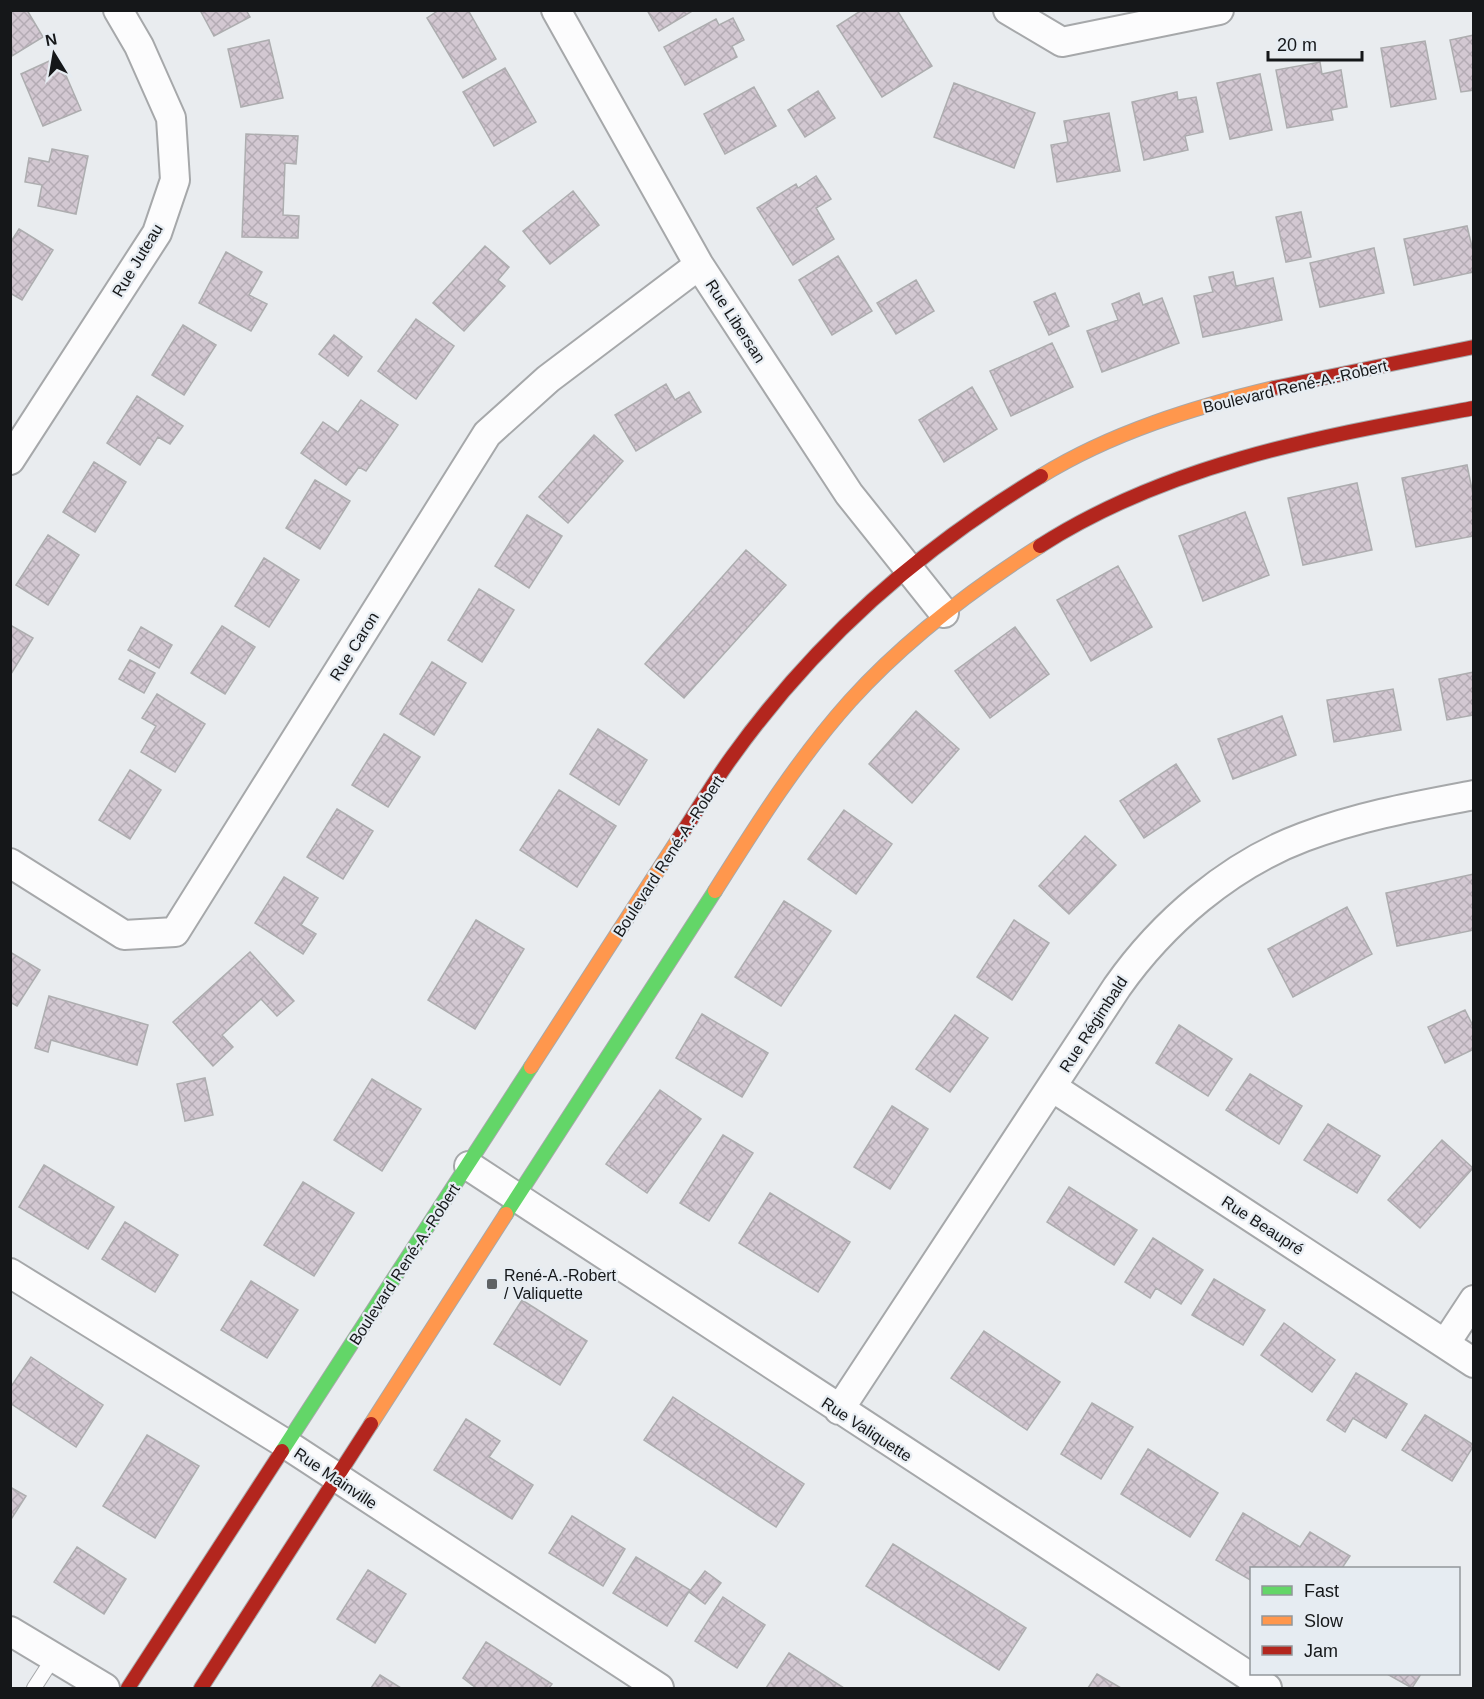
<svg xmlns="http://www.w3.org/2000/svg" width="1484" height="1699" viewBox="0 0 1484 1699" font-family="Helvetica,sans-serif">
	<style>
		.building { fill: url(#building-cross-hatch); stroke: #adadaf; stroke-width: 1.5 }
		.lines { fill: none; stroke-linecap: round; stroke-linejoin: round }
		.lane-casing { stroke: #a6a8aa; stroke-width: 16 }
		.street-casing { stroke: #a6a8aa; stroke-width: 32 }
		.fast-casing { stroke: #a6a8aa; stroke-width: 16 }
		.slow-casing { stroke: #a6a8aa; stroke-width: 16 }
		.jam-casing { stroke: #a6a8aa; stroke-width: 16 }
		.lane { stroke: #fcfcfd; stroke-width: 14 }
		.street { stroke: #fcfcfd; stroke-width: 28 }
		.fast { stroke: #63d668; stroke-width: 14 }
		.slow { stroke: #ff974d; stroke-width: 14 }
		.jam { stroke: #b3261e; stroke-width: 14 }
		.poi-dot { fill: #5f6264; stroke: #e6ecf2; stroke-width: 2 }
		.labels { text-anchor: middle; stroke-width: 4.5; stroke-linejoin: round; paint-order: stroke }
		.street-label { font-size: 16px; fill: #151719; stroke: #e6ecf2 }
		.poi-label { font-size: 16px; fill: #151719; stroke: #e6ecf2; text-anchor: start }
	</style>
	<defs>
		<pattern id="building-cross-hatch" width="8" height="8" patternUnits="userSpaceOnUse" patternTransform="scale(1.5)"><rect width="8" height="8" fill="#d3c8d2"/><path d="M0 0l8 8M0 8l8-8" fill="none" stroke="#b4abb4"/></pattern>
	</defs>
	<rect width="100%" height="100%" fill="#e9ecef"/>
	<path class="building" d="M 10,10 L 27,10 L 43,37 L 12,56 Z
		M 200,10 L 246,10 L 250,17 L 214,36 Z
		M 439,10 L 468,10 L 496,59 L 463,78 L 427,18 Z
		M 647,10 L 694,10 L 659,31 Z
		M 862,10 L 897,10 L 932,66 L 882,97 L 837,26 Z
		M 733,18 L 744,40 L 732,46 L 737,57 L 685,85 L 664,47 L 716,19 L 719,25 Z
		M 1474,35 L 1474,90 L 1461,92 L 1450,40 Z
		M 269,40 L 283,98 L 241,107 L 228,49 Z
		M 1425,41 L 1436,99 L 1391,107 L 1381,48 Z
		M 58,57 L 81,110 L 43,126 L 21,74 Z
		M 1320,62 L 1322,74 L 1341,70 L 1347,107 L 1331,110 L 1333,120 L 1287,128 L 1276,70 Z
		M 505,68 L 536,122 L 494,146 L 463,92 Z
		M 1260,74 L 1272,130 L 1230,139 L 1217,83 Z
		M 954,83 L 1035,113 L 1014,168 L 934,137 Z
		M 754,87 L 776,126 L 725,154 L 704,114 Z
		M 818,91 L 835,118 L 805,137 L 788,110 Z
		M 1177,92 L 1178,100 L 1196,97 L 1203,132 L 1185,136 L 1188,150 L 1144,160 L 1132,102 Z
		M 1109,113 L 1120,171 L 1057,182 L 1051,145 L 1068,142 L 1064,121 Z
		M 246,134 L 298,136 L 296,164 L 285,163 L 283,215 L 299,216 L 298,238 L 242,237 Z
		M 52,149 L 88,156 L 76,214 L 38,206 L 42,185 L 25,182 L 29,158 L 49,162 Z
		M 816,176 L 831,199 L 816,208 L 834,239 L 793,265 L 757,208 L 796,184 L 798,188 Z
		M 573,191 L 599,225 L 550,264 L 523,231 Z
		M 1301,212 L 1311,257 L 1286,262 L 1276,217 Z
		M 1467,226 L 1474,255 L 1474,272 L 1414,285 L 1404,239 Z
		M 19,229 L 53,250 L 22,300 L 10,293 L 10,243 Z
		M 485,246 L 509,267 L 498,280 L 505,286 L 464,331 L 433,303 Z
		M 1374,248 L 1384,293 L 1320,307 L 1310,263 Z
		M 226,252 L 262,272 L 249,295 L 267,304 L 251,331 L 199,303 Z
		M 838,256 L 872,311 L 832,335 L 799,280 Z
		M 1233,272 L 1236,286 L 1273,278 L 1282,320 L 1203,337 L 1194,296 L 1213,292 L 1209,277 Z
		M 916,280 L 934,311 L 896,334 L 877,303 Z
		M 1055,293 L 1069,326 L 1049,335 L 1034,302 Z
		M 1139,293 L 1143,305 L 1162,298 L 1179,343 L 1102,372 L 1087,331 L 1118,320 L 1112,304 Z
		M 416,319 L 454,346 L 416,399 L 378,371 Z
		M 183,325 L 216,345 L 184,395 L 152,375 Z
		M 334,335 L 362,357 L 348,376 L 319,354 Z
		M 1052,343 L 1073,387 L 1011,416 L 990,371 Z
		M 666,384 L 675,400 L 689,392 L 701,412 L 636,451 L 615,415 Z
		M 972,387 L 997,429 L 944,462 L 919,420 Z
		M 137,396 L 183,426 L 170,444 L 158,437 L 140,465 L 107,443 Z
		M 361,400 L 398,425 L 366,471 L 359,467 L 346,485 L 301,453 L 323,422 L 338,432 Z
		M 594,435 L 623,461 L 568,523 L 539,497 Z
		M 94,462 L 126,482 L 95,532 L 63,512 Z
		M 1467,465 L 1474,499 L 1474,536 L 1416,547 L 1402,478 Z
		M 315,480 L 350,501 L 320,549 L 286,528 Z
		M 1357,483 L 1372,550 L 1303,565 L 1288,498 Z
		M 1245,512 L 1269,575 L 1203,601 L 1179,536 Z
		M 527,515 L 562,536 L 529,588 L 495,566 Z
		M 48,535 L 79,555 L 48,605 L 16,585 Z
		M 746,550 L 786,585 L 684,698 L 645,664 Z
		M 264,558 L 299,580 L 269,627 L 235,606 Z
		M 1118,566 L 1152,627 L 1091,661 L 1057,600 Z
		M 479,589 L 514,610 L 482,662 L 448,640 Z
		M 10,625 L 33,638 L 11,674 L 10,674 Z
		M 222,626 L 255,647 L 225,694 L 191,673 Z
		M 141,627 L 172,645 L 159,668 L 128,650 Z
		M 1015,627 L 1049,674 L 990,718 L 955,671 Z
		M 130,660 L 155,673 L 144,693 L 119,679 Z
		M 432,662 L 466,683 L 434,735 L 400,714 Z
		M 1474,672 L 1474,715 L 1447,720 L 1439,679 Z
		M 1393,689 L 1401,730 L 1334,742 L 1327,700 Z
		M 157,694 L 205,724 L 175,772 L 141,752 L 156,726 L 142,718 Z
		M 916,711 L 959,749 L 912,803 L 869,764 Z
		M 1282,716 L 1296,755 L 1233,779 L 1218,739 Z
		M 598,729 L 647,760 L 619,805 L 570,774 Z
		M 384,734 L 420,757 L 388,807 L 352,785 Z
		M 1176,764 L 1200,801 L 1144,838 L 1120,801 Z
		M 130,770 L 161,790 L 130,839 L 99,820 Z
		M 559,790 L 616,826 L 577,887 L 520,850 Z
		M 337,809 L 373,831 L 343,879 L 307,857 Z
		M 844,810 L 892,844 L 856,894 L 808,859 Z
		M 1085,836 L 1116,865 L 1069,914 L 1039,886 Z
		M 1474,874 L 1474,930 L 1397,946 L 1386,893 Z
		M 284,877 L 318,898 L 301,925 L 316,934 L 303,954 L 255,923 Z
		M 784,901 L 831,931 L 781,1006 L 735,977 Z
		M 1347,907 L 1372,954 L 1293,997 L 1268,949 Z
		M 476,920 L 524,949 L 475,1029 L 428,1000 Z
		M 1014,920 L 1049,943 L 1012,1000 L 977,977 Z
		M 10,952 L 40,970 L 17,1006 L 10,1002 Z
		M 250,952 L 294,1001 L 277,1016 L 261,999 L 222,1035 L 233,1047 L 213,1066 L 173,1022 Z
		M 49,996 L 148,1025 L 137,1065 L 51,1040 L 48,1052 L 35,1048 Z
		M 1465,1010 L 1474,1028 L 1474,1049 L 1445,1063 L 1428,1027 Z
		M 702,1014 L 768,1053 L 742,1097 L 676,1058 Z
		M 955,1015 L 988,1038 L 950,1092 L 916,1069 Z
		M 1179,1025 L 1232,1059 L 1208,1096 L 1156,1063 Z
		M 1250,1074 L 1302,1106 L 1279,1144 L 1226,1110 Z
		M 205,1078 L 213,1115 L 185,1121 L 177,1084 Z
		M 372,1079 L 421,1109 L 382,1171 L 334,1140 Z
		M 660,1090 L 701,1119 L 647,1193 L 606,1164 Z
		M 892,1106 L 928,1129 L 890,1189 L 854,1167 Z
		M 1328,1124 L 1380,1156 L 1357,1193 L 1304,1160 Z
		M 723,1135 L 753,1153 L 709,1221 L 680,1203 Z
		M 1442,1140 L 1473,1168 L 1420,1228 L 1388,1200 Z
		M 44,1165 L 114,1207 L 88,1249 L 19,1207 Z
		M 303,1182 L 354,1213 L 314,1276 L 264,1245 Z
		M 1069,1187 L 1137,1230 L 1114,1265 L 1047,1222 Z
		M 770,1193 L 850,1242 L 818,1292 L 739,1243 Z
		M 125,1222 L 178,1255 L 155,1292 L 102,1259 Z
		M 1153,1238 L 1203,1270 L 1181,1304 L 1156,1288 L 1150,1298 L 1125,1282 Z
		M 1214,1279 L 1265,1310 L 1243,1345 L 1192,1315 Z
		M 251,1281 L 298,1310 L 267,1358 L 221,1330 Z
		M 522,1300 L 587,1341 L 560,1385 L 494,1344 Z
		M 1284,1323 L 1335,1360 L 1312,1392 L 1261,1355 Z
		M 984,1331 L 1060,1382 L 1027,1430 L 951,1378 Z
		M 31,1357 L 103,1405 L 76,1447 L 10,1403 L 10,1388 Z
		M 1356,1373 L 1407,1404 L 1386,1438 L 1353,1418 L 1345,1432 L 1327,1420 Z
		M 673,1397 L 804,1484 L 776,1527 L 644,1440 Z
		M 1092,1403 L 1133,1427 L 1101,1479 L 1061,1454 Z
		M 1425,1415 L 1474,1445 L 1452,1481 L 1402,1450 Z
		M 466,1419 L 500,1441 L 489,1457 L 533,1485 L 512,1519 L 434,1470 Z
		M 147,1435 L 199,1466 L 155,1538 L 103,1506 Z
		M 1148,1449 L 1218,1493 L 1190,1537 L 1121,1494 Z
		M 10,1487 L 26,1496 L 10,1521 Z
		M 1243,1513 L 1300,1547 L 1310,1532 L 1350,1556 L 1342,1568 L 1252,1568 L 1252,1581 L 1216,1560 Z
		M 572,1516 L 625,1549 L 603,1586 L 549,1553 Z
		M 893,1544 L 1026,1628 L 999,1670 L 866,1586 Z
		M 77,1547 L 126,1579 L 104,1614 L 54,1582 Z
		M 636,1557 L 690,1590 L 667,1626 L 613,1593 Z
		M 368,1570 L 406,1594 L 375,1643 L 337,1619 Z
		M 705,1571 L 721,1583 L 705,1604 L 689,1592 Z
		M 723,1597 L 765,1625 L 737,1668 L 695,1641 Z
		M 486,1642 L 552,1684 L 549,1688 L 476,1688 L 463,1678 Z
		M 789,1653 L 844,1688 L 766,1688 Z
		M 1097,1674 L 1121,1688 L 1088,1688 Z
		M 1387,1674 L 1421,1674 L 1412,1688 Z
		M 380,1675 L 401,1688 L 371,1688 Z"/>
	<g class="lines">
		<g class="lane-casing">
			<path id="lane" d="M 34,1688 L 54,1657"/>
		</g>
		<g class="street-casing">
			<path id="street" d="M 556,10 L 699,265 L 849,494 L 944,613
				M 1008,10 L 1062,42 L 1219,10
				M 10,460 L 157,233 L 175,180 L 171,118 L 139,46 L 118,10
				M 10,863 L 124,935 L 175,932 L 487,434 L 548,379 L 699,265
				M 1052,1087 L 1474,1363
				M 469,1166 L 1267,1688
				M 10,1273 L 286,1444 L 659,1688
				M 1445,1344 L 1474,1300
				M 839,1410 L 1117,987 C 1162,923 1229,865 1304,837 C 1359,816 1416,806 1474,795
				M 10,1631 L 105,1688"/>
		</g>
		<g class="fast-casing">
			<path id="fast" d="M 506,1214 L 715,891
				M 282,1451 L 531,1067"/>
		</g>
		<g class="slow-casing">
			<path id="slow" d="M 1041,476 C 1111,433 1194,407 1274,388
				M 715,891 C 756,826 798,759 850,701 C 905,640 971,590 1040,546
				M 531,1067 L 679,838
				M 371,1424 L 506,1214"/>
		</g>
		<g class="jam-casing">
			<path id="jam" d="M 1274,388 L 1474,347
				M 1040,546 C 1171,462 1324,436 1474,408
				M 679,838 C 697,811 713,783 732,757 C 816,640 918,550 1041,476
				M 128,1688 L 282,1451
				M 201,1688 L 371,1424"/>
		</g>
		<use href="#lane" class="lane"/>
		<use href="#street" class="street"/>
		<use href="#fast" class="fast"/>
		<use href="#slow" class="slow"/>
		<use href="#jam" class="jam"/>
	</g>
	<rect class="poi-dot" x="486" y="1278" width="12" height="12" rx="3"/>
	<g class="labels">
		<g class="street-label">
			<text transform="translate(137 260) rotate(-59)" y="6">Rue Juteau</text>
			<text transform="translate(736 321) rotate(57)" y="6">Rue Libersan</text>
			<text transform="translate(1295 386) rotate(-13)" y="6">Boulevard René-A.-Robert</text>
			<text transform="translate(354 646) rotate(-58)" y="6">Rue Caron</text>
			<text transform="translate(668 856) rotate(-57)" y="6">Boulevard René-A.-Robert</text>
			<text transform="translate(1093 1024) rotate(-57)" y="6">Rue Régimbald</text>
			<text transform="translate(1263 1225) rotate(33)" y="6">Rue Beaupré</text>
			<text transform="translate(404 1264) rotate(-57)" y="6">Boulevard René-A.-Robert</text>
			<text transform="translate(867 1429) rotate(33)" y="6">Rue Valiquette</text>
			<text transform="translate(336 1478) rotate(34)" y="6">Rue Mainville</text>
		</g>
		<g class="poi-label">
			<text x="504" y="1281">René-A.-Robert<tspan x="504" dy="18">/ Valiquette</tspan></text>
		</g>
	</g>
	<rect width="1484" height="1699" fill="none" stroke="#151719" stroke-width="24"/>
	<rect x="1250" y="1567" width="210" height="108" fill="#e6ecf2" stroke="#92979b" stroke-width="1.5"/>
	<rect x="1262" y="1586" width="30" height="9" fill="#63d668" stroke="#92979b" stroke-width="1.5"/>
	<text x="1304" y="1597" font-size="18" fill="#151719">Fast</text>
	<rect x="1262" y="1616" width="30" height="9" fill="#ff974d" stroke="#92979b" stroke-width="1.5"/>
	<text x="1304" y="1627" font-size="18" fill="#151719">Slow</text>
	<rect x="1262" y="1646" width="30" height="9" fill="#b3261e" stroke="#92979b" stroke-width="1.5"/>
	<text x="1304" y="1657" font-size="18" fill="#151719">Jam</text>
	<g transform="translate(54 54) rotate(349)" stroke="#e6ecf2" stroke-width="4.5" paint-order="stroke">
	<path d="M0-4.5L10 22L0 15L-10 22Z" fill="#151719"/>
	<text y="-9" font-size="16" font-weight="bold" text-anchor="middle" fill="#151719">N</text>
	</g>
	<path d="M1268 51v9h94v-9" fill="none" stroke="#151719" stroke-width="3"/>
	<text x="1277" y="51" font-size="18" fill="#151719" stroke="#e6ecf2" stroke-width="4.5" paint-order="stroke">20 m</text>
</svg>
